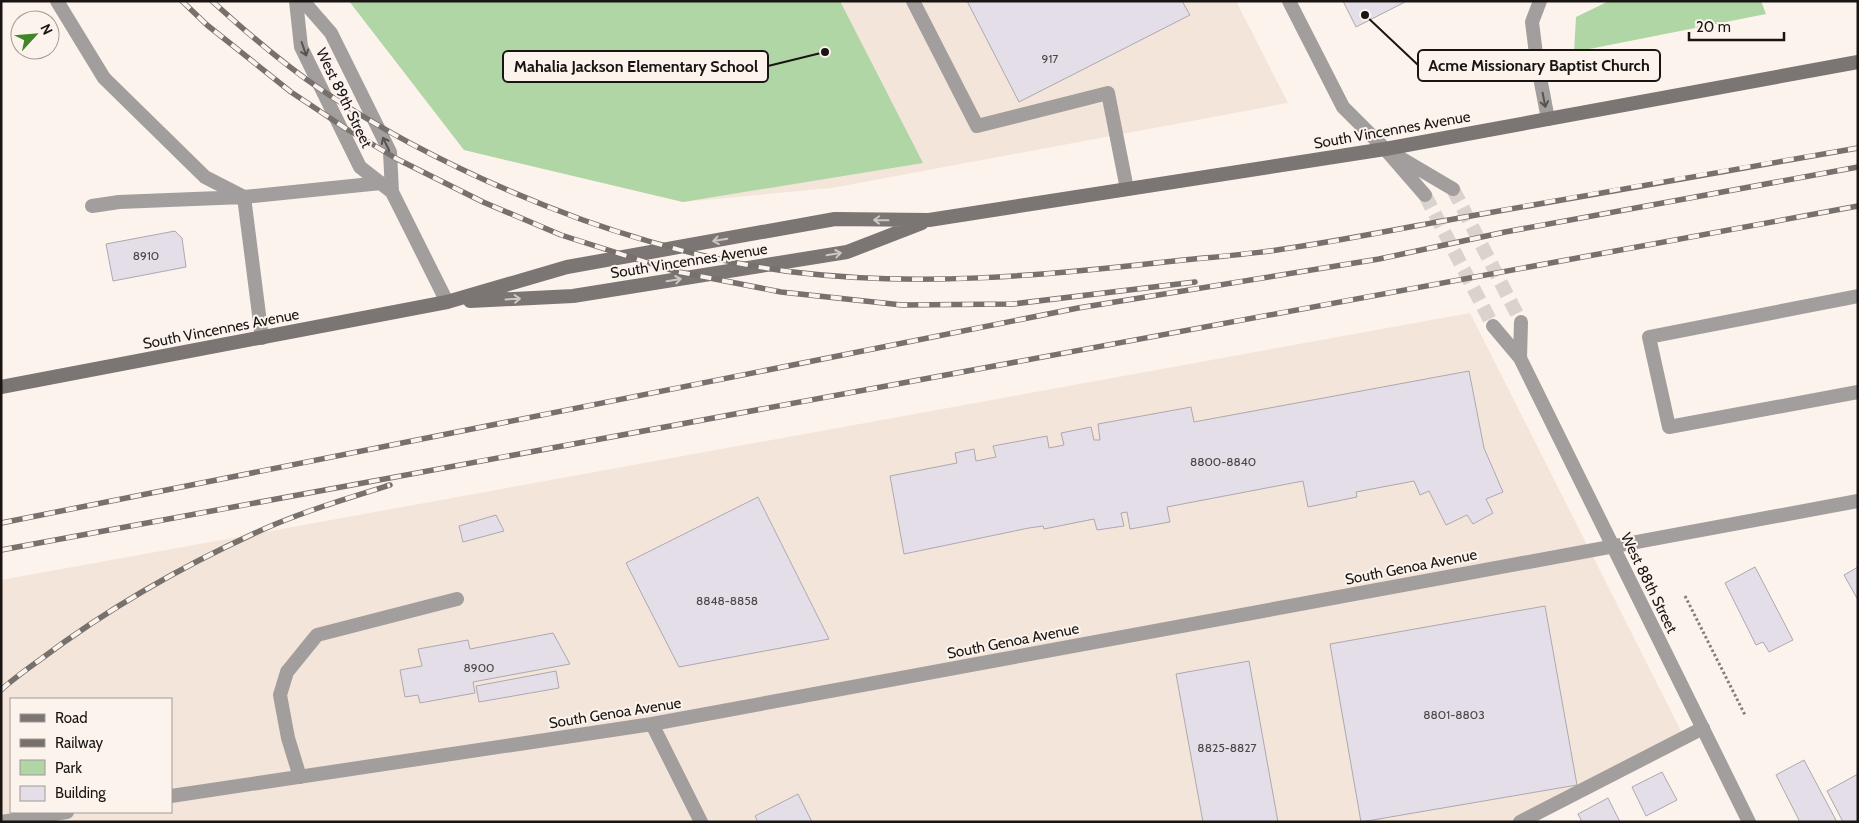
<svg xmlns="http://www.w3.org/2000/svg" width="1859" height="823" viewBox="0 0 1859 823" font-family="Cabin,sans-serif">
	<style>
		.built { fill: #f4e5da; fill-rule: evenodd }
		.green { fill: #afd6a4 }
		.building { fill: #e3dee7; stroke: #ada8b0 }
		.lines { fill: none; stroke-linecap: round; stroke-linejoin: round }
		.minor-tunnel { stroke: #dad2cc; stroke-width: 14; stroke-dasharray: 14 7; stroke-linecap: butt }
		.path { stroke: #857f7b; stroke-width: 3; stroke-dasharray: 2.5 2.5; stroke-linecap: butt }
		.service { stroke: #a29e9d; stroke-width: 14 }
		.minor { stroke: #a29e9d; stroke-width: 14 }
		.secondary { stroke: #7b7573; stroke-width: 14 }
		.rail-casing { stroke: #77716e; stroke-width: 5.5 }
		.rail { stroke: #fcf3ed; stroke-width: 4; stroke-dasharray: 11; stroke-linecap: butt }
		.oneway { stroke: #565351 }
		.oneway2 { stroke: #cfc7c2 }
		.labels { text-anchor: middle; stroke-width: 4; stroke-linejoin: round; paint-order: stroke }
		.number-label { font-size: 12px; fill: #4b4748 }
		.street-label { font-size: 15px; fill: #181513; stroke: #fcf3ed }
		.leader { fill: none; stroke: #181513; stroke-width: 2 }
		.callout-dot { fill: #181513; stroke: #fcf3ed; stroke-width: 2 }
		.callout { fill: #fcf3ed; stroke: #181513; stroke-width: 2 }
		.callout-label { font-size: 16px; text-anchor: middle; font-weight: bold; fill: #181513 }
	</style>
	<rect width="100%" height="100%" fill="#fcf3ed"/>
	<path class="built" d="M 349,1 L 1236,1 L 1288,103 L 832,188 L 683,202 L 464,150 Z
		M 1470,313 L 1684,737 L 1522,822 L 1,822 L 1,580 ZM 11,699 L 171,699 L 171,812 L 11,812 Z"/>
	<path class="green" d="M 349,1 L 840,1 L 923,163 L 683,202 L 464,150 Z
		M 1609,1 L 1761,1 L 1766,14 L 1574,52 L 1576,17 Z"/>
	<path class="building" d="M 967,1 L 1182,1 L 1190,15 L 1019,102 Z
		M 1343,1 L 1405,1 L 1405,2 L 1356,27 Z
		M 175,231 L 182,238 L 186,267 L 113,281 L 106,244 Z
		M 1469,371 L 1484,448 L 1503,492 L 1486,499 L 1493,513 L 1473,524 L 1467,515 L 1446,525 L 1429,491 L 1420,495 L 1414,481 L 1356,492 L 1357,497 L 1308,507 L 1303,481 L 1167,507 L 1170,522 L 1130,529 L 1127,512 L 1121,513 L 1124,526 L 1097,530 L 1094,519 L 1044,529 L 1043,526 L 1029,528 L 904,554 L 890,476 L 957,463 L 955,453 L 974,449 L 976,461 L 996,457 L 993,446 L 1047,436 L 1049,448 L 1064,445 L 1061,433 L 1091,427 L 1094,440 L 1100,440 L 1098,424 L 1191,407 L 1194,422 Z
		M 758,497 L 829,639 L 679,667 L 626,563 Z
		M 496,515 L 504,531 L 463,542 L 459,526 Z
		M 1755,567 L 1793,640 L 1769,652 L 1763,642 L 1756,645 L 1725,583 Z
		M 1858,567 L 1858,600 L 1844,575 Z
		M 1545,606 L 1577,785 L 1361,822 L 1330,644 Z
		M 553,633 L 570,664 L 473,682 L 475,693 L 420,703 L 418,695 L 405,697 L 400,670 L 422,666 L 418,649 L 468,640 L 470,649 Z
		M 1249,661 L 1278,822 L 1203,822 L 1176,674 Z
		M 556,671 L 559,688 L 479,702 L 476,686 Z
		M 1804,760 L 1837,822 L 1800,822 L 1776,775 Z
		M 1662,772 L 1677,800 L 1646,816 L 1632,787 Z
		M 1858,774 L 1858,822 L 1843,822 L 1827,791 Z
		M 798,794 L 812,822 L 758,822 L 755,816 Z
		M 1608,798 L 1620,822 L 1582,822 L 1578,814 Z"/>
	<g class="lines">
		<path class="minor-tunnel" d="M 1453,189 L 1521,322
			M 1425,195 L 1493,326"/>
		<path class="path" d="M 1685,596 L 1745,715"/>
		<path class="service" d="M 57,1 L 104,78 L 205,177 L 244,197 L 119,202 L 92,206
			M 913,1 L 977,126 L 1108,93 L 1127,189
			M 1858,296 L 1649,337 L 1669,427 L 1858,392
			M 262,338 L 244,197 L 381,183
			M 300,777 L 288,738 L 280,695 L 287,672 L 317,635 L 457,599
			M 1520,822 L 1703,728"/>
		<path class="minor" d="M 296,1 L 301,47 L 360,167 L 392,192
			M 303,1 L 331,33 L 390,152 L 392,192 L 447,302
			M 1289,1 L 1343,107 L 1385,149 L 1425,195
			M 1540,1 L 1532,22 L 1537,62 L 1548,119
			M 1397,156 L 1453,189
			M 1493,326 L 1520,358 L 1749,822
			M 1520,358 L 1521,322
			M 652,724 L 701,822
			M 171,796 L 652,724 L 1858,501
			M 1,822 L 67,812"/>
		<path class="secondary" d="M 470,301 L 573,296 L 847,252 L 922,223
			M 1,387 L 447,302 L 567,267 L 835,219 L 929,220 L 1385,149 L 1858,62"/>
		<g class="rail-casing">
			<path id="rail" d="M 182,1 L 207,25 L 291,92 L 345,128 L 397,159 L 483,202 L 561,235 L 674,271 L 781,292 L 902,305 L 1013,304 L 1195,282
				M 212,1 C 246,32 282,63 320,89 C 402,144 490,186 583,220 C 651,244 721,263 793,272 C 917,287 1041,276 1165,262 C 1202,258 1240,255 1277,250 C 1340,241 1402,228 1465,217 C 1596,193 1727,170 1858,148
				M 1,523 L 1078,308 L 1379,259 L 1505,232 L 1858,167
				M 1,550 L 1858,206
				M 1,690 C 13,679 27,669 41,659 C 109,608 186,564 264,529 C 305,511 348,498 390,485"/>
		</g>
		<use href="#rail" class="rail"/>
	</g>
	<defs><path id="oneway-shaft" d="M-6 0H5M1.5-3L5.5 0L1.5 3" fill="none" stroke-width="1.6" stroke-linecap="round" stroke-linejoin="round" transform="scale(1.25)"/></defs>
	<g class="oneway">
		<use href="#oneway-shaft" transform="translate(304 49) rotate(71)"/>
		<use href="#oneway-shaft" transform="translate(1544 100) rotate(79)"/>
		<use href="#oneway-shaft" transform="translate(386 144) rotate(-116)"/>
	</g>
	<g class="oneway2">
		<use href="#oneway-shaft" transform="translate(881 220) rotate(-179)"/>
		<use href="#oneway-shaft" transform="translate(720 240) rotate(170)"/>
		<use href="#oneway-shaft" transform="translate(834 254) rotate(-9)"/>
		<use href="#oneway-shaft" transform="translate(674 280) rotate(-9)"/>
		<use href="#oneway-shaft" transform="translate(513 299) rotate(-3)"/>
	</g>
	<g class="labels">
		<g class="number-label">
			<text x="1050" y="63">917</text>
			<text x="146" y="260">8910</text>
			<text x="1223" y="466">8800-8840</text>
			<text x="727" y="605">8848-8858</text>
			<text x="479" y="672">8900</text>
			<text x="1454" y="719">8801-8803</text>
			<text x="1227" y="752">8825-8827</text>
		</g>
		<g class="street-label">
			<text transform="translate(344 98) rotate(64)" y="5">West 89th Street</text>
			<text transform="translate(1392 130) rotate(-10)" y="5">South Vincennes Avenue</text>
			<text transform="translate(689 261) rotate(-9)" y="5">South Vincennes Avenue</text>
			<text transform="translate(221 329) rotate(-11)" y="5">South Vincennes Avenue</text>
			<text transform="translate(1411 567) rotate(-11)" y="5">South Genoa Avenue</text>
			<text transform="translate(1649 583) rotate(64)" y="5">West 88th Street</text>
			<text transform="translate(1013 641) rotate(-11)" y="5">South Genoa Avenue</text>
			<text transform="translate(615 713) rotate(-9)" y="5">South Genoa Avenue</text>
		</g>
	</g>
	<path class="leader" d="M1365 15L1418 65M825 52L768 66"/>
	<g class="callout-dot">
		<circle cx="1365" cy="15" r="5"/>
		<circle cx="825" cy="52" r="5"/>
	</g>
	<g class="callout">
		<rect x="1418" y="50" width="242" height="31" rx="5"/>
		<rect x="503" y="51" width="265" height="31" rx="5"/>
	</g>
	<g class="callout-label">
		<text x="1539" y="71">Acme Missionary Baptist Church</text>
		<text x="636" y="72">Mahalia Jackson Elementary School</text>
	</g>
	<rect width="1859" height="823" fill="none" stroke="#181513" stroke-width="5"/>
	<rect x="10" y="698" width="162" height="115" fill="#fcf3ed" stroke="#a19a96"/>
	<rect x="20" y="714" width="25" height="8" fill="#7b7573" stroke="#a19a96"/>
	<text x="55" y="723" font-size="15" fill="#181513">Road</text>
	<rect x="20" y="739" width="25" height="8" fill="#77716e" stroke="#a19a96"/>
	<text x="55" y="748" font-size="15" fill="#181513">Railway</text>
	<rect x="20" y="760" width="25" height="15" fill="#afd6a4" stroke="#a19a96"/>
	<text x="55" y="773" font-size="15" fill="#181513">Park</text>
	<rect x="20" y="786" width="25" height="15" fill="#e3dee7" stroke="#a19a96"/>
	<text x="55" y="798" font-size="15" fill="#181513">Building</text>
	<g transform="translate(35 35) rotate(64)"><circle r="24" fill="#fcf3ed" stroke="#a19a96"/>
	<path d="M0-4L9 19L0 12L-9 19Z" fill="#428528"/>
	<text y="-8" font-size="14" font-weight="bold" text-anchor="middle" fill="#181513">N</text>
	</g>
	<path d="M1689 32v8h95v-8" fill="none" stroke="#181513" stroke-width="2.5"/>
	<text x="1696" y="32" font-size="15" fill="#181513" stroke="#fcf3ed" stroke-width="4" paint-order="stroke">20 m</text>
</svg>
